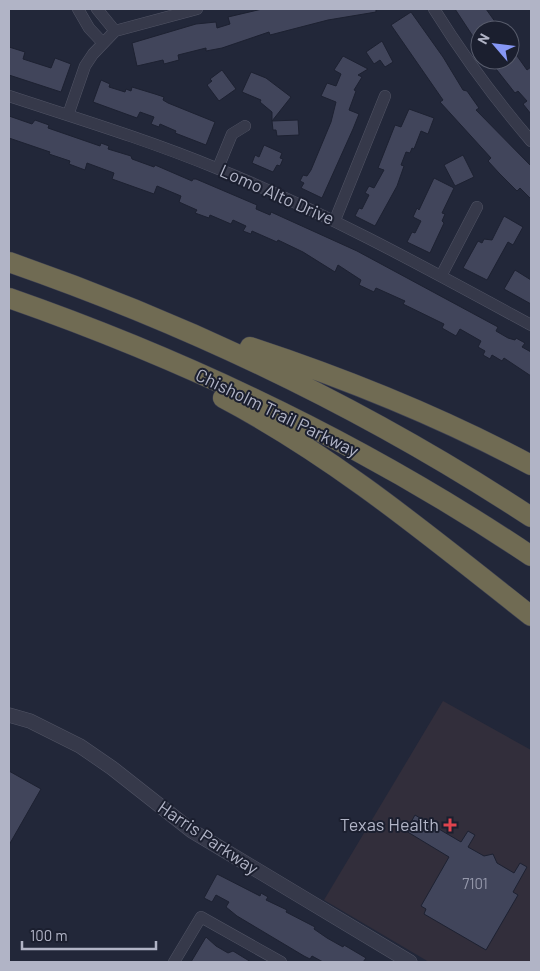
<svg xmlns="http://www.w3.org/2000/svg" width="540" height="971" viewBox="0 0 540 971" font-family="Barlow,sans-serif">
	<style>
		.medical { fill: #322e3b }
		.building { fill: #41455b; stroke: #1d2131 }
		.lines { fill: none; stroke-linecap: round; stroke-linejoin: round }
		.minor-casing { stroke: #515465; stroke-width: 12 }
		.tertiary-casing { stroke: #515465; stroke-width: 15 }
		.motorway-casing { stroke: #3e4152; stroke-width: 21 }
		.minor { stroke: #36394a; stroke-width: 11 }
		.tertiary { stroke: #36394a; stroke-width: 14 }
		.motorway { stroke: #706b53; stroke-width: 20 }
		.health-dot { fill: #e0444e; stroke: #1b1f2f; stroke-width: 2 }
		.labels { text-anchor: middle; stroke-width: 4; stroke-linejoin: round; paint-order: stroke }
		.number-label { font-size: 15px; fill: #9598ab }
		.street-label { font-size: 18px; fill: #b1b4c6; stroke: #1b1f2f }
		.poi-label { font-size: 18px; fill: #b1b4c6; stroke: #1b1f2f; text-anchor: end }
	</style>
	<rect width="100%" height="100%" fill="#222739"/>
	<path class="medical" d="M 443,701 L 531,750 L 531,962 L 429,962 L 324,900 Z"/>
	<path class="building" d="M 262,9 L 376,9 L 376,12 L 328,20 L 270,35 L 269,32 L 222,48 L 206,51 L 206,48 L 178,55 L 179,60 L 164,64 L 163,60 L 137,66 L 132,43 L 196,24 L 216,22 L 217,28 L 230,24 L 228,17 Z
		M 455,9 L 486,9 L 501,30 L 480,30 L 480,47 Z
		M 411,12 L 443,57 L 463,90 L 467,91 L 479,108 L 476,110 L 531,166 L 531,199 L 520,188 L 517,191 L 499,173 L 488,161 L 491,158 L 440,102 L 443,100 L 391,25 Z
		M 382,41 L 393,62 L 385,67 L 380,60 L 374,64 L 366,52 Z
		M 510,46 L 527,70 L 531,67 L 531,114 L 523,104 L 527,101 L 518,91 L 515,93 L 489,60 L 510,60 Z
		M 9,47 L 25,52 L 23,59 L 51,68 L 55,58 L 71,64 L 61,92 L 9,75 Z
		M 343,56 L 368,69 L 358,75 L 362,77 L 354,90 L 356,91 L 349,110 L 359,114 L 353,129 L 322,198 L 301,188 L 304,183 L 300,181 L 303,175 L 307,176 L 311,170 L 331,122 L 336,102 L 321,96 L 327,83 L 336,86 L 341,74 L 334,70 Z
		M 222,70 L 236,89 L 219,101 L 207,85 L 212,81 L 210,79 Z
		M 251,72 L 266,78 L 291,97 L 272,121 L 272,112 L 260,102 L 261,100 L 242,92 Z
		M 101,80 L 110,84 L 109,87 L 125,92 L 126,89 L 131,91 L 132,87 L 155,94 L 164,97 L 163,100 L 168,103 L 215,122 L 206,145 L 175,133 L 176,131 L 160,124 L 159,127 L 151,124 L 154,117 L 140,112 L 137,118 L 93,102 Z
		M 409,109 L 434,118 L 428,134 L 421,131 L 414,149 L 412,148 L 410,153 L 406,152 L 401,165 L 404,166 L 397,186 L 375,226 L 355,216 L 359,208 L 362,209 L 369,195 L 365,193 L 369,186 L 374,188 L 384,170 L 378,168 L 395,125 L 401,127 Z
		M 9,116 L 32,124 L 35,120 L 49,125 L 48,128 L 100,146 L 101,143 L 109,146 L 108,149 L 131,156 L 132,159 L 154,167 L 155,165 L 192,181 L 193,179 L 196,179 L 257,205 L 256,209 L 270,215 L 271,212 L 357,251 L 498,327 L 496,331 L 508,338 L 515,340 L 516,338 L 525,343 L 522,347 L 531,352 L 531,376 L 504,358 L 502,361 L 492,355 L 490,359 L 483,355 L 485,351 L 478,347 L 481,341 L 460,329 L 456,336 L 442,328 L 444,324 L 403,304 L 405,301 L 376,288 L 374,292 L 359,285 L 361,280 L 338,265 L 335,272 L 303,252 L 278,240 L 277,242 L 252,231 L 251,234 L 243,231 L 246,226 L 233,220 L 231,224 L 210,215 L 209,218 L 195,213 L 197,210 L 179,202 L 181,196 L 157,186 L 154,194 L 112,179 L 114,173 L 87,163 L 85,170 L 69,164 L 70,161 L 49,154 L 50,152 L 9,138 Z
		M 298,120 L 299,135 L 277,136 L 276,130 L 273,130 L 272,121 Z
		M 264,145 L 282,153 L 280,158 L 283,159 L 280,166 L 277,165 L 273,172 L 252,163 L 255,155 L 259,157 Z
		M 463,155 L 474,177 L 455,186 L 444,165 Z
		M 434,178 L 454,188 L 442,213 L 445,214 L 442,221 L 444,223 L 430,253 L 407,242 L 412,232 L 415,233 L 421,221 L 413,217 L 417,208 L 419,210 Z
		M 504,216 L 523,227 L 513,245 L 508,242 L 487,280 L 463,268 L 478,241 L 482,243 L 484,239 L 492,240 Z
		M 515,270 L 531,280 L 531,304 L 504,289 Z
		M 9,771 L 41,789 L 9,845 Z
		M 415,815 L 461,842 L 468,831 L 475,835 L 468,847 L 484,856 L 493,854 L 497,863 L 514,873 L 520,863 L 527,867 L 513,892 L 518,895 L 486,950 L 424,914 L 426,909 L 421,906 L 449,857 L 406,831 Z
		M 217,874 L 260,896 L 261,893 L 268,897 L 266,900 L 287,910 L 286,912 L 315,927 L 314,929 L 327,938 L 343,947 L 344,945 L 366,958 L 363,962 L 323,962 L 312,956 L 310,959 L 304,956 L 237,916 L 226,907 L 229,902 L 216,895 L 212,902 L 204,898 Z
		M 206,937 L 216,946 L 228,953 L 233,951 L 251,962 L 191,962 Z"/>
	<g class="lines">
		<g class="minor-casing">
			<path id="minor" d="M 78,9 L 89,28 L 103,43
				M 97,9 L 115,31
				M 434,9 C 464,57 494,98 531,141
				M 9,96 C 79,119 148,140 216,168 C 325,212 428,269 531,325
				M 68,115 L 85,66 L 93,54 L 115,31 L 197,9
				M 218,168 L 232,134 L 245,126
				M 335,220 L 385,96
				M 441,276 L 477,207
				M 174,962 L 201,917 L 281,962"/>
		</g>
		<g class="tertiary-casing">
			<path id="tertiary" d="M 9,715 L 30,721 L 80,746 L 112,768 L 192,831 L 410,962"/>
		</g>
		<g class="motorway-casing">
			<path id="motorway" d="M 9,262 C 193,326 368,410 531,517
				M 9,298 C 192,362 370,448 531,556
				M 250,347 C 347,379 441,417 531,465
				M 223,398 C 335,457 432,538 531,616"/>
		</g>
		<use href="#minor" class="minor"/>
		<use href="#tertiary" class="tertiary"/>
		<use href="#motorway" class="motorway"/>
	</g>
	<path class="health-dot" d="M447.5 817.5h5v5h5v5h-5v5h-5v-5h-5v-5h5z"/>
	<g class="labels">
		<g class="number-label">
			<text x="475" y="889">7101</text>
		</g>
		<g class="street-label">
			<text transform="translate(277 195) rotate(24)" y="6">Lomo Alto Drive</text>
			<text transform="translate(277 413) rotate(26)" y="6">Chisholm Trail Parkway</text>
			<text transform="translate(208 838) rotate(34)" y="6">Harris Parkway</text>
		</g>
		<g class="poi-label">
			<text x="439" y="831">Texas Health</text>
		</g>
	</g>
	<rect width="540" height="971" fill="none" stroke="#b1b4c6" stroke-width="20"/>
	<g transform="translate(495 45) rotate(298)"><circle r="24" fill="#1b1f2f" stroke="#575b6b"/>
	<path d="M0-4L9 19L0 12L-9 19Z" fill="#8697f5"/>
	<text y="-8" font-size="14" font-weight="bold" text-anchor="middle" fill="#b1b4c6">N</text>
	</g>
	<path d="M22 941v8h134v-8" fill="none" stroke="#b1b4c6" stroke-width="2.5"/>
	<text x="30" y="941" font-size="15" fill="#b1b4c6" stroke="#1b1f2f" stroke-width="4" paint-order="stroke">100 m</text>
</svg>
